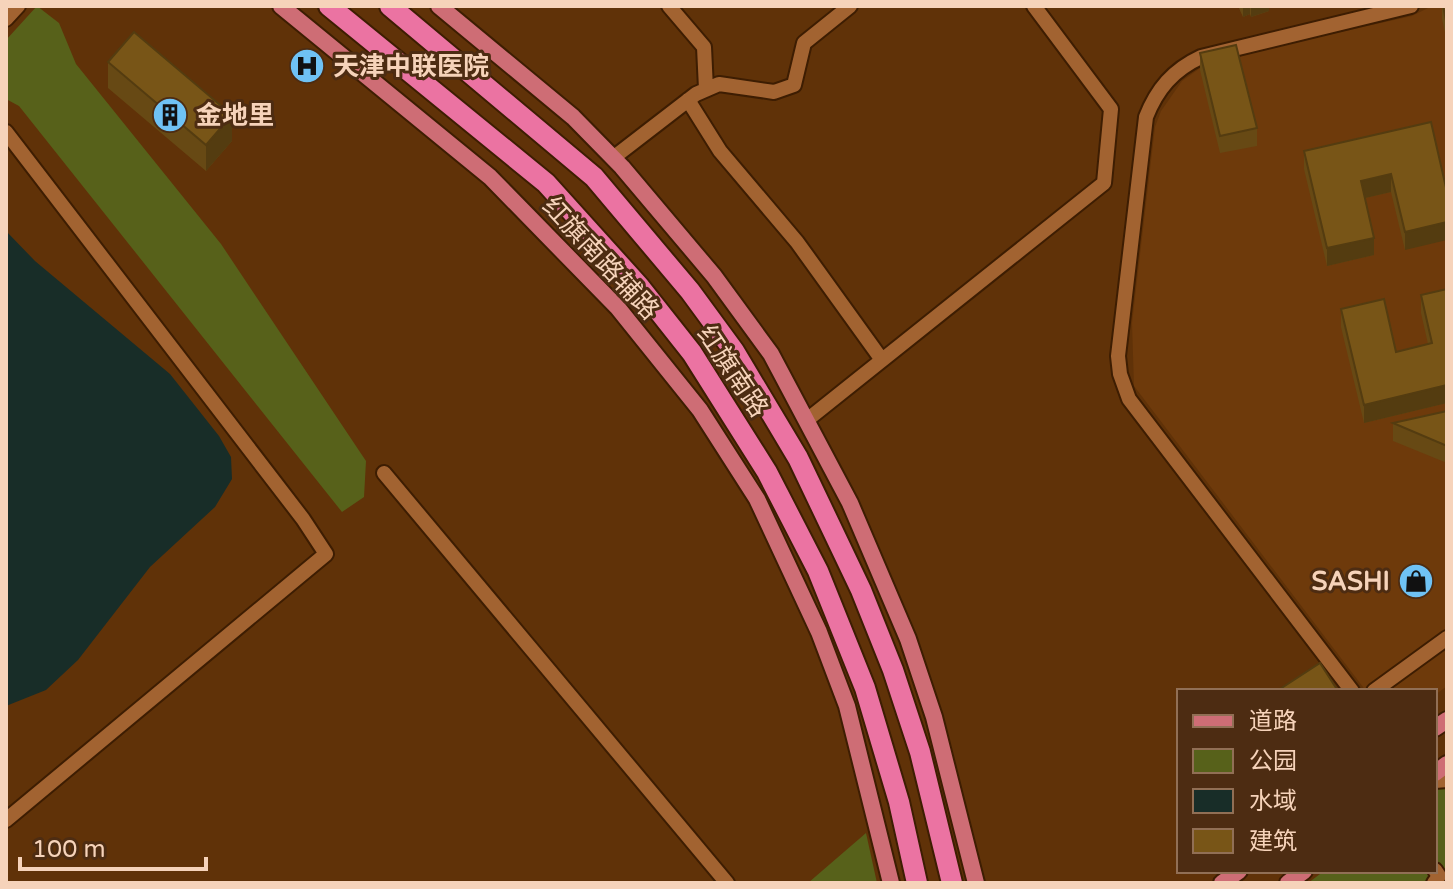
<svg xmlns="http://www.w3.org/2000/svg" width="1453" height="889" viewBox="0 0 1453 889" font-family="'Varela Round','Noto Sans SC',sans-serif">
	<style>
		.built { fill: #6e3a0b }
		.green { fill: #57611a }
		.water { fill: #182d28 }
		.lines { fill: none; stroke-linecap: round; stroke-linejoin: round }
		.minor-casing { stroke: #3d1d02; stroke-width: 18 }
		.major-casing { stroke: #3d1d02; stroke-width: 20 }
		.highway-casing { stroke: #3d1d02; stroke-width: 24 }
		.minor { stroke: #a26331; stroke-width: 14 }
		.major { stroke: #ce6d75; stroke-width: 16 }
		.highway { stroke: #eb73a2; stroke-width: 20 }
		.wall { fill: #674914 }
		.shaded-wall { fill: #543c10 }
		.building { fill: #785517; stroke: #543c10; stroke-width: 2 }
		.labels { text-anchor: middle; stroke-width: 6; stroke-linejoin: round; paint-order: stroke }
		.poi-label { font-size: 26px; font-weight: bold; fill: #f6d3ba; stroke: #4d2c12; text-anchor: start }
		.street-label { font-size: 26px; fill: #f6d3ba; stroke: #4d2c12 }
	</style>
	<rect width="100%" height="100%" fill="#603208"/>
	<path class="built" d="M 1432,6 L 1447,6 L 1447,686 L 1435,695 L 1435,691 L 1366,691 L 1134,386 L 1132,323 L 1155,127 L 1161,111 L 1182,81 L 1210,61 L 1412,16 Z"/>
	<path class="green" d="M 37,6 L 59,23 L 76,64 L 221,244 L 366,461 L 364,497 L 342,512 L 19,106 L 6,99 L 6,40 Z
		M 1447,777 L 1447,883 L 1308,883 L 1324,871 L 1435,871 L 1435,787 Z
		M 866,833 L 877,883 L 808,883 Z"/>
	<path class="water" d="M 6,231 L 35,261 L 170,374 L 219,436 L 231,457 L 232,479 L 215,507 L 150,567 L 78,660 L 46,690 L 6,706 Z"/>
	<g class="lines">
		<g class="minor-casing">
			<path id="minor" d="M 669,6 L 704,47 L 706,89
				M 6,19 L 18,6
				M 688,100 L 720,151 L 797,242 L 882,360
				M 6,132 L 303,519 L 326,554 L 6,820
				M 613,158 L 696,94 L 719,84 L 774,92 L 794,85 L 804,43 L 850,6
				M 807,420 L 1104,183 L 1111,109 L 1034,6
				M 384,473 L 727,883
				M 1352,691 L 1129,399 L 1120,374 L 1118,356 L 1146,117 C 1157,89 1173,70 1201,57 L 1411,6
				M 1374,691 L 1447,638
				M 1435,781 L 1447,780
				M 1434,883 L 1439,876 L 1435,870"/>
		</g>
		<g class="major-casing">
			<path id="major" d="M 281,6 L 490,177 L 618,308 L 700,410 L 757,499 L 819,632 L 847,706 L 891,883
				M 439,6 L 573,117 L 622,167 L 714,276 L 771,354 L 850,503 L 908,639 L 934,717 L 976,883
				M 1435,728 L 1447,720
				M 1435,773 L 1447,764
				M 1222,883 L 1239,871
				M 1288,883 L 1304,871"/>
		</g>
		<g class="highway-casing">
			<path id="highway" d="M 329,6 L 546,183 L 639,286 L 692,353 L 767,472 L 818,571 L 865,688 L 899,802 L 917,883
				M 390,6 L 594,177 L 690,291 L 734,351 L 798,458 L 861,590 L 893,670 L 920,752 L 952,883"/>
		</g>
		<use href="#minor" class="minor"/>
		<use href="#major" class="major"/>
		<use href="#highway" class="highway"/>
	</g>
	<path class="wall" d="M 1238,6 L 1274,6 L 1269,8 L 1269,11 L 1251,17 L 1250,14 L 1243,17 Z
		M 1442,6 L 1447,6 L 1447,42 L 1442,19 Z
		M 1200,53 L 1257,128 L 1257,146 L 1220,153 L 1200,70 Z
		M 108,62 L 232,141 L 206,171 L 108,88 Z
		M 1431,122 L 1405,250 L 1391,192 L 1365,198 L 1374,255 L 1327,266 L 1304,169 L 1304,151 Z
		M 1447,289 L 1447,403 L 1364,423 L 1341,327 L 1341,309 L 1396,352 L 1428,344 L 1421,313 L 1421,295 Z
		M 1447,411 L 1447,463 L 1393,441 L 1393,423 Z"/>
	<path class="shaded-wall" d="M 1243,6 L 1250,6 L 1250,14 L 1243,17 Z
		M 1251,6 L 1274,6 L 1269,8 L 1269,11 L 1251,17 Z
		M 232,115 L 232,141 L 206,171 L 206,145 Z
		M 1391,174 L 1391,192 L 1361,199 L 1361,181 Z
		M 1447,222 L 1447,240 L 1405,250 L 1405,232 Z
		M 1374,238 L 1374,255 L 1327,266 L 1327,248 Z
		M 1447,385 L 1447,403 L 1364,423 L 1364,405 Z"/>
	<path class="building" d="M 1443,6 L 1447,6 L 1447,25 Z
		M 134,32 L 232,115 L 206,145 L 108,62 Z
		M 1236,45 L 1257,128 L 1220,136 L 1200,53 Z
		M 1431,122 L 1447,192 L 1447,222 L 1405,232 L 1391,174 L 1361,181 L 1374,238 L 1327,248 L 1304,151 Z
		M 1447,289 L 1447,385 L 1364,405 L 1341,309 L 1384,299 L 1396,352 L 1432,343 L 1421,295 Z
		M 1447,411 L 1447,446 L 1393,423 Z
		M 1320,663 L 1338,691 L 1277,691 Z"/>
	<defs>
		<g id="hospital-disc" transform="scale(1.8)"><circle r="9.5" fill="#6fc2f4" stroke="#4d2c12"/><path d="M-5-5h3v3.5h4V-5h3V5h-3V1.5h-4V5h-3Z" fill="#111"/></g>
		<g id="building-disc" transform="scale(1.8)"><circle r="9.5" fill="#6fc2f4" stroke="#4d2c12"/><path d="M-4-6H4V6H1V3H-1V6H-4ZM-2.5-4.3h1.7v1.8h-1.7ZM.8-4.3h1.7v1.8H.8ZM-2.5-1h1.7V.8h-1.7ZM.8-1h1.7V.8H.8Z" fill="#111"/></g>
		<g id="shop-disc" transform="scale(1.8)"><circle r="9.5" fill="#6fc2f4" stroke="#4d2c12"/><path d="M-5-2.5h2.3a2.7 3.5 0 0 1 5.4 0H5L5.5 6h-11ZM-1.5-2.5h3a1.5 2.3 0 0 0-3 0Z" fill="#111"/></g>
	</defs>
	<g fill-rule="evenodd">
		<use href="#hospital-disc" x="307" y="66"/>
		<use href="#building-disc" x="170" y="115"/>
		<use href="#shop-disc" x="1416" y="581"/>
	</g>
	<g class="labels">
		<g class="poi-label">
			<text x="333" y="75">天津中联医院</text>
			<text x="196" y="124">金地里</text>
			<text x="1390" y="590" text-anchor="end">SASHI</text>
		</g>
		<g class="street-label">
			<text transform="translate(601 258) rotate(47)" y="9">红旗南路辅路</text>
			<text transform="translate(733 371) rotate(56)" y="9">红旗南路</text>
		</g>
	</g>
	<rect width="1453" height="889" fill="none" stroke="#f6d3ba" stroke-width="16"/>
	<rect x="1177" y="689" width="260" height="184" fill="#4d2c12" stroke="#916f55" stroke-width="2"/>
	<rect x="1193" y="715" width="40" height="12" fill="#ce6d75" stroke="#916f55" stroke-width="2"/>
	<text x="1249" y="729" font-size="24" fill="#f6d3ba">道路</text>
	<rect x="1193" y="749" width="40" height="24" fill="#57611a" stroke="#916f55" stroke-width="2"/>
	<text x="1249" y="769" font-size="24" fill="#f6d3ba">公园</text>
	<rect x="1193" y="789" width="40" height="24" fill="#182d28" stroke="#916f55" stroke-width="2"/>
	<text x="1249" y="809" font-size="24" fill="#f6d3ba">水域</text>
	<rect x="1193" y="829" width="40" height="24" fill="#785517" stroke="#916f55" stroke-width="2"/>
	<text x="1249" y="849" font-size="24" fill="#f6d3ba">建筑</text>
	<path d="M20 857v12h186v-12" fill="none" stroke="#f6d3ba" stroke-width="4"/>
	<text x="32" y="857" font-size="24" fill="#f6d3ba" stroke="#4d2c12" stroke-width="6" paint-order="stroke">100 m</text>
</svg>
